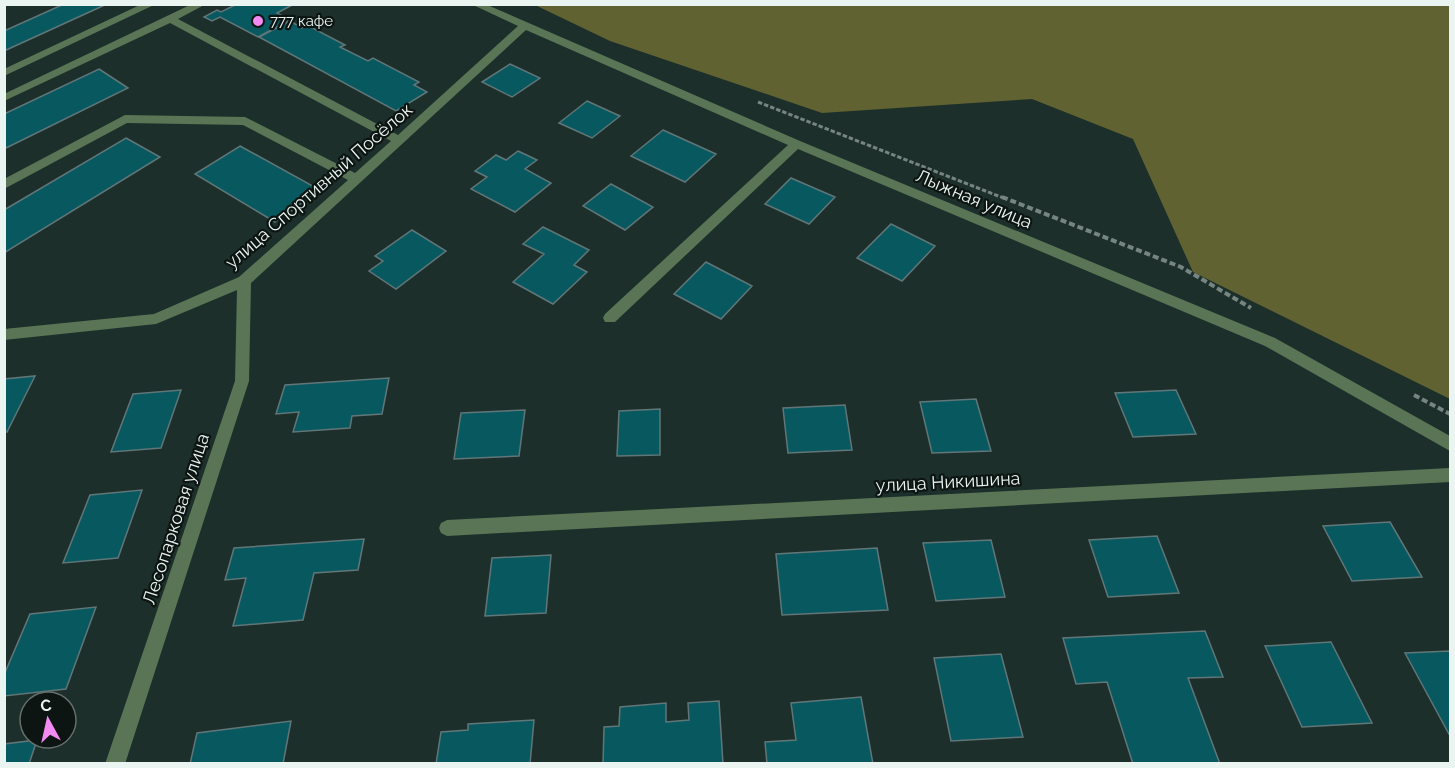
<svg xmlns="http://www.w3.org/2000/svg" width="1455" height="768" viewBox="0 0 1455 768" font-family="Raleway,sans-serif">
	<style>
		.forest { fill: #606232 }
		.building { fill: #08595f; stroke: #607679; stroke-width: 1.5 }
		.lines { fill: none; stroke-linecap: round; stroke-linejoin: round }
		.path-far1 { stroke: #768581; stroke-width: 3; stroke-dasharray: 4.5 2; stroke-linecap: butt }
		.path { stroke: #768581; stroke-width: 4; stroke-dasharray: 6 3; stroke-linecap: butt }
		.minor { fill: #597556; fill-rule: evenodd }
		.poi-dot { fill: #f38af1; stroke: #0d1513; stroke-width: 2 }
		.labels { text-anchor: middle; stroke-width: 4.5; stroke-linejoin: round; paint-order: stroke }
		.far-poi-label { font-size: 15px; fill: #eaf5f1; stroke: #0d1513; text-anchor: start }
		.street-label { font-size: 18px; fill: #eaf5f1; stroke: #0d1513 }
	</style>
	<rect width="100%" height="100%" fill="#1d2f2a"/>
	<path class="forest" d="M 535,5 L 1450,5 L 1450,399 L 1193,272 L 1133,139 L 1032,99 L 822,113 L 610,41 Z"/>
	<path class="building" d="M 64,4 L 107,4 L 4,51 L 4,31 Z
		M 237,4 L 294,4 L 277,13 L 290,20 L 258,37 L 220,17 L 212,21 L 204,17 L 217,10 L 221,12 Z
		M 290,21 L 302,28 L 307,25 L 345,45 L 340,47 L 368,61 L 373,58 L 419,82 L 414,85 L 427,92 L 396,111 L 259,37 Z
		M 510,64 L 540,78 L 512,97 L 482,82 Z
		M 99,69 L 128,88 L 4,149 L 4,114 Z
		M 587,101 L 620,116 L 592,138 L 559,123 Z
		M 663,130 L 716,154 L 685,182 L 631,156 Z
		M 126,138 L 160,157 L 4,253 L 4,210 Z
		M 240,146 L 320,190 L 275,222 L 195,174 Z
		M 518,151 L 537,160 L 525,169 L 551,183 L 515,212 L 471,189 L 487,177 L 475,171 L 496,155 L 506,160 Z
		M 791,178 L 835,197 L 809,224 L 765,204 Z
		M 611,184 L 653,207 L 625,230 L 583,206 Z
		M 891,224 L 935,246 L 902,281 L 857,258 Z
		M 543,227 L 589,250 L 574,265 L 587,272 L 553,304 L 513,282 L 544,254 L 523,244 Z
		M 412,230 L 446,251 L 396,289 L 369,271 L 383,261 L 375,256 Z
		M 706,262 L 752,286 L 721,319 L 674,294 Z
		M 35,376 L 7,432 L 4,432 L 4,379 Z
		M 389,378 L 382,414 L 352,416 L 350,428 L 293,432 L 299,412 L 276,414 L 285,385 Z
		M 181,390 L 161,448 L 111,452 L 133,394 Z
		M 1176,390 L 1196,434 L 1133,437 L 1115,393 Z
		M 976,399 L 991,451 L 932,453 L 920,402 Z
		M 845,405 L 852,450 L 788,453 L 783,408 Z
		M 660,409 L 660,455 L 617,456 L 619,411 Z
		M 525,410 L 519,456 L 454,459 L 461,413 Z
		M 142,490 L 118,558 L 63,563 L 90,495 Z
		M 1390,522 L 1422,577 L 1352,581 L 1323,526 Z
		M 1157,536 L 1179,593 L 1108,597 L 1089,540 Z
		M 364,539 L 358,570 L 314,573 L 303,620 L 233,626 L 246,578 L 225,580 L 234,548 Z
		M 991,540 L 1005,597 L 936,601 L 923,543 Z
		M 877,548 L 888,610 L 782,615 L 776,554 Z
		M 551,555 L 546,613 L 485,616 L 492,558 Z
		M 96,607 L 66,689 L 4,696 L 4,675 L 30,614 Z
		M 1205,631 L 1223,677 L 1188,678 L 1220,764 L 1133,764 L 1107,682 L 1076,684 L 1063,638 Z
		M 1331,642 L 1372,723 L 1302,727 L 1265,646 Z
		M 1450,651 L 1450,736 L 1405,653 Z
		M 1001,654 L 1023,737 L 951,741 L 934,658 Z
		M 861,697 L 873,764 L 767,764 L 765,742 L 796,740 L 791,703 Z
		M 719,701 L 723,764 L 603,764 L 604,727 L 619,726 L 620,707 L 666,703 L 666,722 L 689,720 L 688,703 Z
		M 534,720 L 530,764 L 436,764 L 441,732 L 468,730 L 468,724 Z
		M 291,721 L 283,764 L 190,764 L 197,733 Z
		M 37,740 L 29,764 L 4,764 L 4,744 Z"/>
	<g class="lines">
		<path class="path-far1" d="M 758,102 L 1006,199"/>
		<path class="path" d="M 1002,197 L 1181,267 L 1251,308
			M 1414,395 L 1450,414"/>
		<path class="minor" d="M 142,4 L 156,4 L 4,76 L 4,69 Z
			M 192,4 L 206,4 L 178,19 L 398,135 L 518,26 L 471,4 L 485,4 L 800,141 L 1275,338 L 1450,436 L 1450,451 L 1265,346 L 798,149 L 615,322 L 605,322 L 603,318 L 605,314 L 788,145 L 526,30 L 251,283 L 249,381 L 125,764 L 105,764 L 235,381 L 237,290 L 156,324 L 4,340 L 4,329 L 154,314 L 239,277 L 348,180 L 243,125 L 127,123 L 4,189 L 4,179 L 125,115 L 245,117 L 355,173 L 391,141 L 170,23 L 4,101 L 4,94 Z
			M 1450,468 L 1450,482 L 447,536 L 441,533 L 439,528 L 441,523 L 447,520 Z"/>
	</g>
	<circle class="poi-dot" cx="258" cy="21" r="6"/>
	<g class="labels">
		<g class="far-poi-label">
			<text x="270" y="26">777 кафе</text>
		</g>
		<g class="street-label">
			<text transform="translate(319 186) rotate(-41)" y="6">улица Спортивный Посёлок</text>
			<text transform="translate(974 199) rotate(23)" y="6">Лыжная улица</text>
			<text transform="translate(948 482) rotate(-3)" y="6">улица Никишина</text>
			<text transform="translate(176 519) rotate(-72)" y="6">Лесопарковая улица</text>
		</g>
	</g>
	<rect width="1455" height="768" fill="none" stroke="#eaf5f1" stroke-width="12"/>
	<g transform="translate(48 720) rotate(352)"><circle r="28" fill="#0d1513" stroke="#656f6c" stroke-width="1.5"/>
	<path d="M0-4.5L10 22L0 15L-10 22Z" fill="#f38af1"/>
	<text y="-9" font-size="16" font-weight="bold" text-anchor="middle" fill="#eaf5f1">С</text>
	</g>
</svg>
